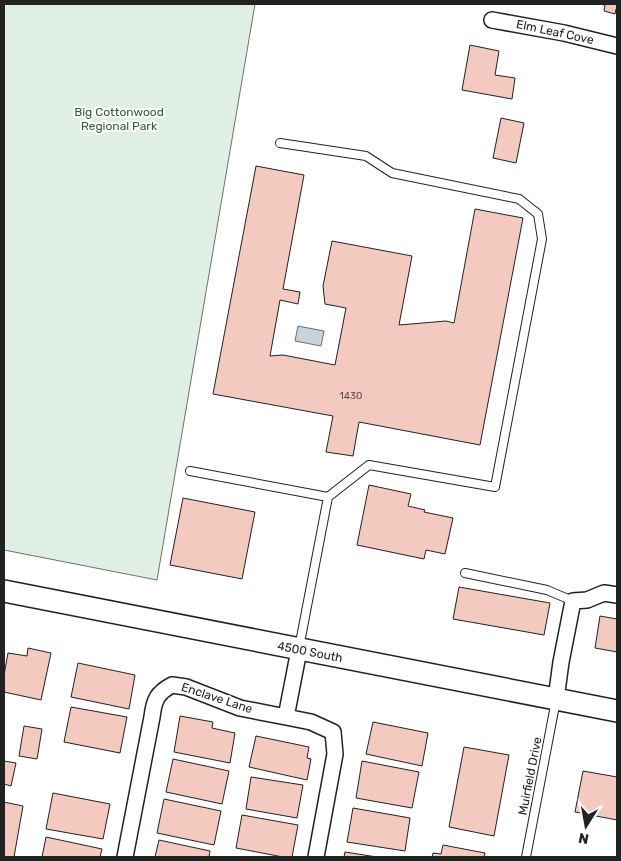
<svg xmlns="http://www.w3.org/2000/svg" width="621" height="861" viewBox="0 0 621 861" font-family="Rubik,sans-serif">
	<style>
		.green { fill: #e0efe3; stroke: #6f6f6f }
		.water { fill: #c7d3dd; stroke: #6f6f6f }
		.building { fill: #f3c9c0; stroke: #222 }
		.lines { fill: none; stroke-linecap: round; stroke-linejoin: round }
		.service-casing { stroke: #222; stroke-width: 10 }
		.minor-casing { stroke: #222; stroke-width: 18 }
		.secondary-casing { stroke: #222; stroke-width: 24 }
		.service { stroke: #fff; stroke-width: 8 }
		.minor { stroke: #fff; stroke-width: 15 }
		.secondary { stroke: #fff; stroke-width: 21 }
		.labels { text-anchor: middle; stroke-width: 4; stroke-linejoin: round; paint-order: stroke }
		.number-label { font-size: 10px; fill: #564c4a }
		.street-label { font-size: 12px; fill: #222; stroke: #fff }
		.park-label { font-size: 12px; fill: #2f5e38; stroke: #fff }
	</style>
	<rect width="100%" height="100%" fill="#fff"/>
	<path class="green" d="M 4,4 L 255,4 L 157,580 L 4,550 Z"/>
	<path class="water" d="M 298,326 L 324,331 L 321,346 L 295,341 Z"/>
	<path class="building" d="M 599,4 L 617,4 L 617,10 L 616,9 L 615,14 L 604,11 L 605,5 Z
		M 470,45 L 499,51 L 495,75 L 515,78 L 512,99 L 462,90 Z
		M 501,118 L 524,123 L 516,163 L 493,158 Z
		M 256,166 L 304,175 L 283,289 L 300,292 L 298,304 L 280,300 L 270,356 L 283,355 L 335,365 L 346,308 L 325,304 L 323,286 L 332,241 L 412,256 L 399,325 L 446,321 L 454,323 L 475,209 L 523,218 L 480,445 L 359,422 L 353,456 L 326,452 L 333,416 L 213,394 Z
		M 369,485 L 411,494 L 408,506 L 425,510 L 424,512 L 453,518 L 445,554 L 426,550 L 424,559 L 357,545 Z
		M 183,498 L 255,512 L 242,579 L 170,565 Z
		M 459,587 L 550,603 L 544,635 L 453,619 Z
		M 600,616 L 617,619 L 617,652 L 595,648 Z
		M 28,648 L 51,653 L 41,700 L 4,692 L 4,675 L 8,653 L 27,656 Z
		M 78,663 L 135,675 L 129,709 L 71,697 Z
		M 71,707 L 127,717 L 120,753 L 64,742 Z
		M 180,716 L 213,722 L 212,728 L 235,733 L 230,763 L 174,752 Z
		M 373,722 L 428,733 L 422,766 L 366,754 Z
		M 24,726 L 42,729 L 37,759 L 19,756 Z
		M 256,736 L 309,747 L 307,758 L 311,759 L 307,780 L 249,767 Z
		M 464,747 L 509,755 L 494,836 L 449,827 Z
		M 173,759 L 229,771 L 222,804 L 166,792 Z
		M 4,761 L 16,763 L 11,786 L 4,784 Z
		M 362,761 L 419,772 L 412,808 L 356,798 Z
		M 583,771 L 617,777 L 617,820 L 575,812 Z
		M 251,777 L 303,785 L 297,818 L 246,809 Z
		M 53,793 L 110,804 L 103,839 L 46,829 Z
		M 164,799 L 221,811 L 214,845 L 157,833 Z
		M 4,802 L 23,806 L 14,857 L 4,857 Z
		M 353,808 L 410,818 L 405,851 L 347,842 Z
		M 242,815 L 298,825 L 292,857 L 283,857 L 236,848 Z
		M 46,837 L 102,849 L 100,857 L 42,857 Z
		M 159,840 L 210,851 L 209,857 L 155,857 Z
		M 443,845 L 485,853 L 484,857 L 432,857 L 433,853 L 441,854 Z
		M 345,852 L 377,857 L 344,857 Z"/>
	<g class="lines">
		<g class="service-casing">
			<path id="service" d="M 280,143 L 366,156 L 392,173 L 519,199 L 538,214 L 542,239 L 495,487 L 369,465 L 328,497 L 299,648
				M 190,471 L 328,497
				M 465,573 L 547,590 L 573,601
				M 526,857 L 556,700"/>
		</g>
		<g class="minor-casing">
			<path id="minor" d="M 492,20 L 564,33 L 617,46
				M 556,699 L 561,662 L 573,601 L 587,600 L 604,593 L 617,595
				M 286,717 L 311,722 L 333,732 L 335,754 L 316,857
				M 125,857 L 152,717 C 154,700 157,693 172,685 L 186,687 L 240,708 L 286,717 L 299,650"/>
		</g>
		<g class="secondary-casing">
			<path id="secondary" d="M 4,591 L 617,711"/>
		</g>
		<use href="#service" class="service"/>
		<use href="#minor" class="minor"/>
		<use href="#secondary" class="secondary"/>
	</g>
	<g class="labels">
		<g class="number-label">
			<text x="351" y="399">1430</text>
		</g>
		<g class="street-label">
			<text transform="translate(555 32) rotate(12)" y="4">Elm Leaf Cove</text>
			<text transform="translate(310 652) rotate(11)" y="4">4500 South</text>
			<text transform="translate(217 698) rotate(18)" y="4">Enclave Lane</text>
			<text transform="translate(530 776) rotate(-79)" y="4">Muirfield Drive</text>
		</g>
		<g class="park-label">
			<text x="119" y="116">Big Cottonwood<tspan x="119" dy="14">Regional Park</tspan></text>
		</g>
	</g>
	<rect width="621" height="861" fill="none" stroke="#222222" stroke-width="10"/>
	<g transform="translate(586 826) rotate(191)" stroke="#ffffff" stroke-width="4" paint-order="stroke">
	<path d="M0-4L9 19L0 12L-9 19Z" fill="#222222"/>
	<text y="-8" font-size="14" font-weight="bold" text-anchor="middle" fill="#222222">N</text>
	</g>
</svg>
